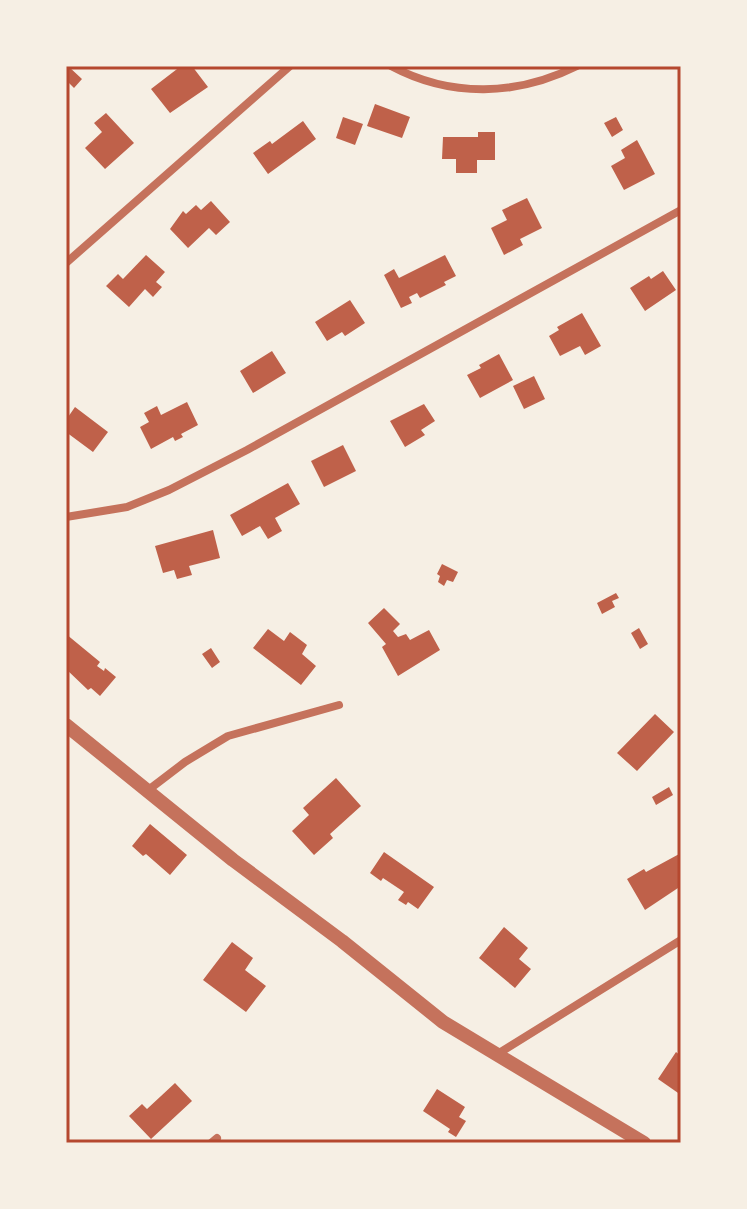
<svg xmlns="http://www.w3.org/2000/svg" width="747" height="1209" viewBox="0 0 747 1209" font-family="'DM Sans',sans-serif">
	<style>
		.building { fill: #bf614a }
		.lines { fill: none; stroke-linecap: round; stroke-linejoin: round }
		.minor { stroke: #c5725c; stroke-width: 8 }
		.tertiary { stroke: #c5725c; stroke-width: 14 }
		.neatline { fill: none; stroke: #b5482f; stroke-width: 3 }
	</style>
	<rect width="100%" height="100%" fill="#f6efe4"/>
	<path class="building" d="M 68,66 L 82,79 L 74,88 L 66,80 Z
		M 181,66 L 192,66 L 208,87 L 170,113 L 151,89 Z
		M 375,104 L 410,117 L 402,138 L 367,126 Z
		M 106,113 L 134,143 L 105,169 L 85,148 L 102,132 L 94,123 Z
		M 343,117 L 363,124 L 355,145 L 336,138 Z
		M 616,117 L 623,130 L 612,137 L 604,123 Z
		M 303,121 L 316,139 L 268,174 L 253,153 L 270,141 L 272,144 Z
		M 478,132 L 495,132 L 495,160 L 477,160 L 477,173 L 456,173 L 456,159 L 442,159 L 443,137 L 478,137 Z
		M 637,140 L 655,174 L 624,190 L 611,166 L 625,158 L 621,150 Z
		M 527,198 L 542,228 L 520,239 L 523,245 L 504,255 L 491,228 L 507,220 L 502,210 Z
		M 211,201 L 230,222 L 216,235 L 209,228 L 188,248 L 170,229 L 183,211 L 186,214 L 196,205 L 201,210 Z
		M 146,255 L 165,272 L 156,282 L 162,287 L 153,297 L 145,289 L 129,307 L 106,286 L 118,274 L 123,279 Z
		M 445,255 L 456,276 L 444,282 L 446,285 L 420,298 L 417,293 L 409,297 L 412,303 L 401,308 L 384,275 L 394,269 L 399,278 Z
		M 663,271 L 676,290 L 645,311 L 630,288 L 649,276 L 651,279 Z
		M 350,300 L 365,323 L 345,336 L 342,332 L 327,341 L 315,322 Z
		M 582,313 L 601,346 L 585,355 L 580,346 L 560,356 L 549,336 L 559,330 L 557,327 Z
		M 272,351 L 286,373 L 253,393 L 240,371 Z
		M 499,354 L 513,380 L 480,398 L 467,375 L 481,368 L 479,365 Z
		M 534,376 L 545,399 L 524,409 L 513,386 Z
		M 187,402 L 198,425 L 181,434 L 183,437 L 175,441 L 173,437 L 151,449 L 140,427 L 149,422 L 144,413 L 157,406 L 161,415 Z
		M 424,404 L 435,421 L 421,430 L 425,435 L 405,447 L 390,421 Z
		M 75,407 L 108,432 L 93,452 L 66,432 L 66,420 Z
		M 343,445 L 356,471 L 324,487 L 311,461 Z
		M 288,483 L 300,504 L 275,518 L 282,531 L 268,539 L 260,526 L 242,536 L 230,515 Z
		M 213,530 L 220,558 L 189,566 L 192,575 L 177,579 L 174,570 L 163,573 L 155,546 Z
		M 442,564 L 458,572 L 453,582 L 447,580 L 444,586 L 438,582 L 440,576 L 437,574 Z
		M 616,593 L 619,598 L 612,601 L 615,607 L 602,614 L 597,603 Z
		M 384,608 L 400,624 L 393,631 L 398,637 L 406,634 L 410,640 L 429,630 L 440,650 L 398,676 L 382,647 L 386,644 L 368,623 Z
		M 639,628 L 648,644 L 640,649 L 631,633 Z
		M 268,629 L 284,641 L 290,632 L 307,645 L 302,654 L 316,666 L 301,685 L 253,648 Z
		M 66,634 L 100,662 L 97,666 L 104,671 L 105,668 L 116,677 L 100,696 L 91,688 L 88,690 L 66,669 Z
		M 211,648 L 220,662 L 212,668 L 202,654 Z
		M 655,714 L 674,732 L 637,771 L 617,753 Z
		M 336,778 L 361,806 L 330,834 L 333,838 L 314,855 L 292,831 L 309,815 L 303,808 Z
		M 669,787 L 673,795 L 656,805 L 652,797 Z
		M 150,824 L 187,855 L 170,875 L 146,854 L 143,856 L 132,846 Z
		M 384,852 L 434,887 L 418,909 L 408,902 L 406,905 L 398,900 L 404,892 L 383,878 L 381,881 L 370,873 Z
		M 681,853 L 681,886 L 645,910 L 627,879 L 644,869 L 646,872 Z
		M 504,927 L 528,948 L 519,959 L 531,969 L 515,988 L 479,958 Z
		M 232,942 L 253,958 L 245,970 L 266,986 L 246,1012 L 203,980 Z
		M 676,1052 L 681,1056 L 681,1095 L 658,1079 Z
		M 175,1083 L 192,1101 L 151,1139 L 129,1116 L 142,1104 L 147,1109 Z
		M 437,1089 L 465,1107 L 459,1117 L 466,1121 L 456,1137 L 448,1132 L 450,1129 L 423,1111 Z"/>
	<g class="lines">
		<path class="minor" d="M 391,66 C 451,98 517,96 577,66
			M 66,263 L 290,66
			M 66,517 L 127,507 L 169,490 L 247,450 L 681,210
			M 147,791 L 185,762 L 228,736 L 339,705
			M 496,1055 L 681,940
			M 211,1143 L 217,1138"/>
		<path class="tertiary" d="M 66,725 L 233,860 L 342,941 L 443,1022 L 644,1143"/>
	</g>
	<rect width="747" height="1209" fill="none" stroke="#f6efe4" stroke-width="136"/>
	<rect x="68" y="68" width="611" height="1073" class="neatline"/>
</svg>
